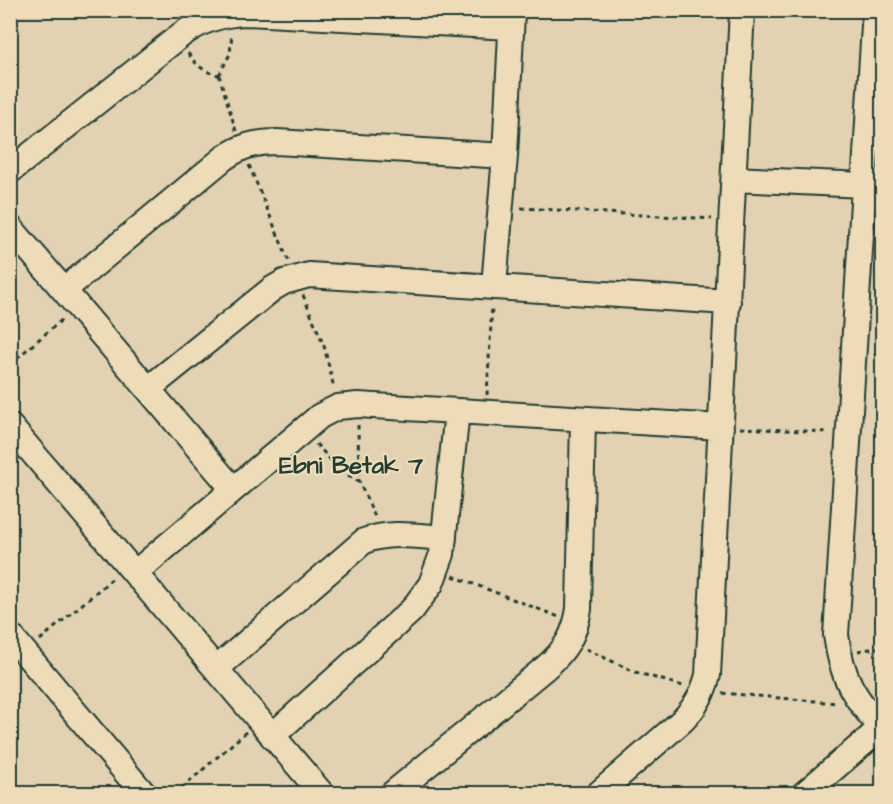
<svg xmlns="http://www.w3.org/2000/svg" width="893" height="804" viewBox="0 0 893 804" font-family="'Architects Daughter',sans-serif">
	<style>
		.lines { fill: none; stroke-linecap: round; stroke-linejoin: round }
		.minor-casing { stroke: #1f3d34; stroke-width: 28 }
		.path { stroke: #1f3d34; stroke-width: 3; stroke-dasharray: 4.5 4.5; stroke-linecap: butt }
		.minor { stroke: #eedcb9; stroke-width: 24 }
		.labels { text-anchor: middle; stroke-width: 4.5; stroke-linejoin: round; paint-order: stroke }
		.district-label { font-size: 24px; font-weight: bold; fill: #1f3d34; stroke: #eedcb9 }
	</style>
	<rect width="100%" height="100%" fill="#e2d2b1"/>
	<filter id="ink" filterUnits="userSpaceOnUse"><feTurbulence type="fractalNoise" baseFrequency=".0167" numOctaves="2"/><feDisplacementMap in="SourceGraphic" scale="12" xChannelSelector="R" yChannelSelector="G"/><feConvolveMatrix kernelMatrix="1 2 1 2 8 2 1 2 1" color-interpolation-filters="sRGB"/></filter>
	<g filter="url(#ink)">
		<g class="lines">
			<g class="minor-casing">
				<path id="minor" d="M 875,10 L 836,635 C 842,679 853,696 882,729
					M 10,171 L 181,35 C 202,20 221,14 247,13 L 511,27
					M 734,179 L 864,185
					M 10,227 L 233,489
					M 494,286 L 505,156 L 512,13
					M 64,290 L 224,158 C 241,146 256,142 277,142 L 505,156
					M 148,389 L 272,289 L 284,282 L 309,275 L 728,302
					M 10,426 L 322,794
					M 135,573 L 320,416 L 338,407 L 358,405 L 721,427
					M 10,635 L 144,794
					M 216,669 L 364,541 C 390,531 416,536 444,538
					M 272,736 L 412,610 L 431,584 L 442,554 L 457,411
					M 392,794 L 545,668 C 565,651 575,635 579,609 L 583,419
					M 598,794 L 683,720 C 696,706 703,694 708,675 L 742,10
					M 804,794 L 881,728"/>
			</g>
			<path class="path" d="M 188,53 C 196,65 204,72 219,75
				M 219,75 L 236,131
				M 219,75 L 230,54 L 232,33
				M 249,165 L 289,262
				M 521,208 L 712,219
				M 303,295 L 324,346 L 334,388
				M 874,354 L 882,355
				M 10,364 L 64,318
				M 487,395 L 492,306
				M 358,425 L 359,482 L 376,519
				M 740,428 L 829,432
				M 316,444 L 341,471 L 359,482
				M 453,576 L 559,617
				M 40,640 L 113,578
				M 586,649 L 635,672 L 683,686
				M 858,651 L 882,647
				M 722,693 L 838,703
				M 175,794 L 246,732"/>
			<use href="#minor" class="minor"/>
		</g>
	</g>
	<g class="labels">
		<g class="district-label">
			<text x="351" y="473">Ebni Betak 7</text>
		</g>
	</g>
	<rect width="893" height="804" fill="none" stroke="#eedcb9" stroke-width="36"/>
	<rect x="18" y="18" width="857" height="768" fill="none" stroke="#1f3d34" stroke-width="2" filter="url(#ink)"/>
</svg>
